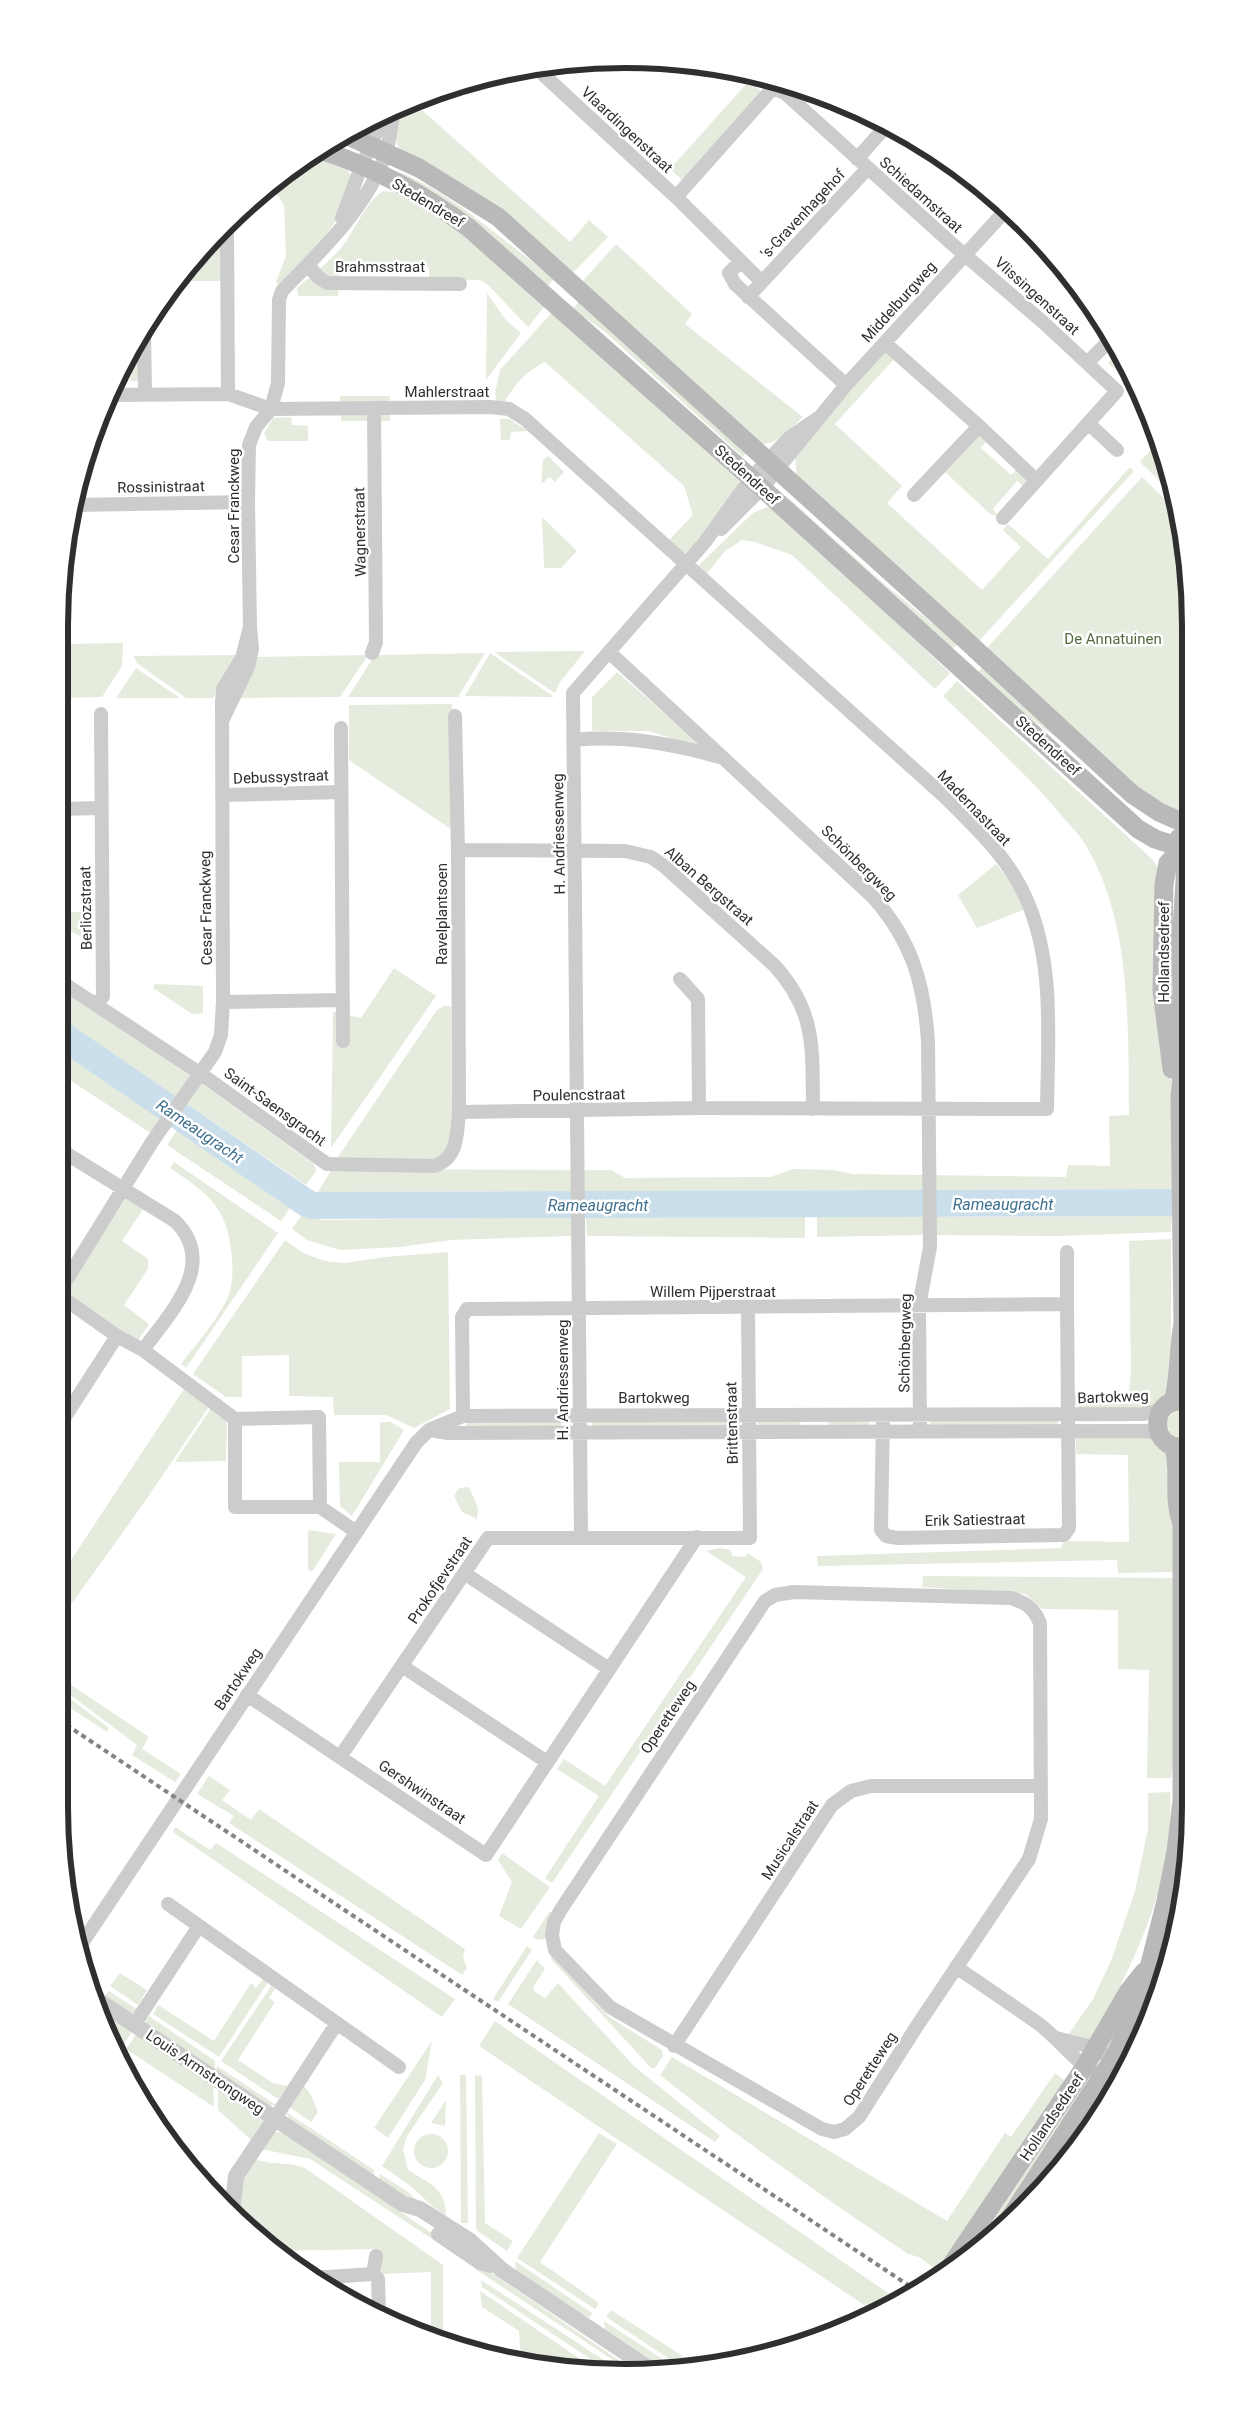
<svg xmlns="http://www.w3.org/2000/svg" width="1249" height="2431" viewBox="0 0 1249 2431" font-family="Roboto,sans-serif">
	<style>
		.green { fill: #e5ecde }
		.water { fill: #cadfeb }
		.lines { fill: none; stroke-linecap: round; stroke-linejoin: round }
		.minor { stroke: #ccc; stroke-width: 14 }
		.tertiary { stroke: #ccc; stroke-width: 16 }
		.secondary { stroke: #b9b9b9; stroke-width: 19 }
		.rail { stroke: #848484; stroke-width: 4; stroke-dasharray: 5 4; stroke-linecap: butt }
		.labels { text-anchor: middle; stroke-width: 5; stroke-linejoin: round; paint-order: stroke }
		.street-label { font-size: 15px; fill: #2f2f2f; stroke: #fff }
		.park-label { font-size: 15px; fill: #536a3e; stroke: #fff }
		.water-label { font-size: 16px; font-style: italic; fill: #3f718f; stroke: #fff }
		.rim { fill: none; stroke: #2f2f2f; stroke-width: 6 }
	</style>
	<rect width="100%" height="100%" fill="#fff"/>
	<path class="green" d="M 749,81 L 763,93 L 682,180 L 670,169 Z
		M 413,102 L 570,242 L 589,220 L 608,237 L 570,276 L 403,154 C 391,139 395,124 402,107 Z
		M 313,155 L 347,169 C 370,197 299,265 281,287 L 276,282 L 286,256 L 284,205 L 271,185 Z
		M 394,170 C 455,193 502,242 555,278 L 546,288 L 392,175 Z
		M 383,191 C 423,190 515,274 549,301 L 528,327 L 487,284 L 480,280 L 429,280 L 429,267 L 340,270 L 338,296 L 298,296 L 297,288 C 312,275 329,262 341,248 C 356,230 364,203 383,191 Z
		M 616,244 L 692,314 L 685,324 L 803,417 C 789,430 778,445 758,444 L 580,284 Z
		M 206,248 L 221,248 L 222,281 L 188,281 L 188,267 Z
		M 487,293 L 505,319 L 521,333 L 486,380 Z
		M 580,301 L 746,453 L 743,457 L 604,331 L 572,309 Z
		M 556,308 L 739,479 C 735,507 706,534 685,553 L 680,553 L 667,542 L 693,515 L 684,486 L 545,362 C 527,370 514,385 504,403 L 497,403 L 495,393 L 500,370 Z
		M 138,341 L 138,381 L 130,381 L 129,355 Z
		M 885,350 L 895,358 L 835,424 L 902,486 L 887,503 L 982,590 L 1021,547 L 1003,530 L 1008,524 L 1048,559 L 1130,467 L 1134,471 L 979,641 L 797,479 L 795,457 L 825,417 Z
		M 1116,354 L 1133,383 L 1131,384 L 1108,363 Z
		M 340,396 L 390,396 L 390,421 L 341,421 Z
		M 291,417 L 292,425 L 308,426 L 308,441 L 268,441 L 264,434 L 273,418 Z
		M 500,419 L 509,419 L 528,431 L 511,432 L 510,440 L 501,440 Z
		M 978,435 L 987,441 L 981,448 L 1011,475 L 1018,468 L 1028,479 L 1024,487 L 1017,481 L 993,509 L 998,516 L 990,514 L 945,472 Z
		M 1157,443 L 1169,490 L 1140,462 Z
		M 548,456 L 564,472 L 555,482 L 550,477 L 541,484 L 543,460 Z
		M 1142,477 L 1174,508 L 1185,550 L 1186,817 L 1135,790 L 987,648 Z
		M 780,493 L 793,502 L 884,584 L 958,644 L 949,651 Z
		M 767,507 L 777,510 L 788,520 L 950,673 L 935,689 L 792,555 L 755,542 L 742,540 L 725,551 L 706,575 L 699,568 L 700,564 L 753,513 Z
		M 542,517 L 577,551 L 561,568 L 544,568 Z
		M 123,643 L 122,666 L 102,697 L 60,698 L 60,644 Z
		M 585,651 L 560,682 L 555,693 L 494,652 Z
		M 485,653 L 458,697 L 348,697 L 375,655 Z
		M 490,653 L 554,697 L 465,696 Z
		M 237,655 L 213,698 L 186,698 L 138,664 L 133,656 Z
		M 368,655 L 340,697 L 239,698 L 255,657 Z
		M 984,665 L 1075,752 L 987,685 L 976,674 Z
		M 136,668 L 180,698 L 116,698 Z
		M 617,672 L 698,743 L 694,746 L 649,731 L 592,731 L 592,697 Z
		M 957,681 L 1152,859 L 1159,869 L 1162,1020 L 1173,1090 L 1173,1189 L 318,1192 L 332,1169 L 611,1170 L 625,1178 L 770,1177 L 794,1169 L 834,1170 L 853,1174 L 1066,1177 L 1068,1165 L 1110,1166 L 1109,1116 L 1129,1115 C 1128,1027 1132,921 1085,844 C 1079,834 1069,824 1061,815 C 1025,772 983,735 943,696 Z
		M 452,704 L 452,830 L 349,760 L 349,705 Z
		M 996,864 L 1013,885 L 1023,910 L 977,928 L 958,895 Z
		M 60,912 L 88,912 L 89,941 L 60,925 Z
		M 394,968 L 436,996 L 331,1148 L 333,1012 L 361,1018 Z
		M 155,984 L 203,986 L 203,1013 L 192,1014 L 153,988 Z
		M 60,986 L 120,1025 L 314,1164 L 316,1171 L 306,1185 L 60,1018 Z
		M 444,1006 L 451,1006 L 452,1131 L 447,1148 L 435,1161 L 336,1160 L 437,1010 Z
		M 59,1050 L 165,1122 L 155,1136 L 59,1073 Z
		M 177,1130 L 290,1208 L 281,1221 L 167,1145 Z
		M 174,1162 L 278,1233 L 186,1368 L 181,1364 C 197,1343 216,1322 227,1299 C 233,1287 233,1270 232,1257 C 228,1208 209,1194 170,1168 Z
		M 127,1197 L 143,1209 L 122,1241 L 148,1259 L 148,1269 L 124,1305 L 149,1324 L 137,1342 L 66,1291 Z
		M 301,1216 L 323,1220 L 572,1217 L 572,1236 L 451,1240 L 400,1247 L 340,1250 L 307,1240 L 292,1229 Z
		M 1172,1216 L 1171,1232 L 1058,1236 L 935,1235 L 935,1217 Z
		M 805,1217 L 805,1238 L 587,1236 L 586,1218 Z
		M 817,1217 L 923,1217 L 924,1235 L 817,1237 Z
		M 1171,1239 L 1171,1386 L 1164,1400 L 1155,1407 L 1081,1409 L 1075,1404 L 1075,1394 L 1129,1392 L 1131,1372 L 1129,1241 Z
		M 285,1240 L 303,1253 L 325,1261 L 345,1263 L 385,1257 L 448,1252 L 450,1409 L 414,1428 L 386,1415 L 334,1415 L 333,1397 L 289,1396 L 289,1355 L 242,1356 L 242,1397 L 226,1397 L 193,1374 Z
		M 184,1389 L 209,1407 L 141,1507 L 62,1617 L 59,1615 L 59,1578 Z
		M 211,1408 L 227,1420 L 226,1461 L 175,1462 Z
		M 1183,1410 L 1188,1412 L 1188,1436 L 1180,1438 L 1171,1435 L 1166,1423 L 1173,1411 Z
		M 930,1418 L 1058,1421 L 1057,1427 L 930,1426 Z
		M 799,1420 L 800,1426 L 757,1426 L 758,1421 Z
		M 828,1420 L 869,1420 L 869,1425 L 828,1425 Z
		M 561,1421 L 561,1428 L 467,1429 L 466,1422 Z
		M 592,1421 L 729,1421 L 728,1426 L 592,1427 Z
		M 380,1422 L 391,1422 L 404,1430 L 352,1516 L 340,1506 L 339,1462 L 380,1462 Z
		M 1082,1435 L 1148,1435 L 1159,1441 L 1171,1460 L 1175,1572 L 1118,1573 L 1117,1560 L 818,1566 L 817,1556 L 1061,1548 L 1064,1541 L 1129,1542 L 1128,1455 L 1076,1454 L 1076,1439 Z
		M 469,1487 L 478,1508 L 477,1519 L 462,1512 L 454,1496 L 459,1488 Z
		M 308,1530 L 336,1534 L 312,1572 L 308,1569 Z
		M 719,1548 L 731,1550 L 732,1556 L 745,1557 L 748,1553 L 761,1562 L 763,1569 L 552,1883 L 545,1878 L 599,1796 L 557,1769 L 564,1759 L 605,1786 L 746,1577 L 706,1551 Z
		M 923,1576 L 1175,1578 L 1175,1747 L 1171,1778 L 1147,1778 L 1149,1670 L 1118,1669 L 1118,1610 L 1042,1609 L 1026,1594 L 922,1587 Z
		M 65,1681 L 149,1737 L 142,1749 L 181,1774 L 175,1782 L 132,1755 L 137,1745 L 61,1688 Z
		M 64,1694 L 109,1728 L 107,1732 L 60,1701 Z
		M 209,1776 L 230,1790 L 222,1800 L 251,1820 L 259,1809 L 465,1949 L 463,1957 L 467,1968 L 462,1975 L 229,1823 L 234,1816 L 197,1794 Z
		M 1170,1792 C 1176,1885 1130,1970 1087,2049 L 1066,2038 L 1093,1999 L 1111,1961 L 1135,1891 L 1148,1829 L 1148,1793 Z
		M 175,1827 L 210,1850 L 216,1843 L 455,1999 L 442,2017 L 173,1832 Z
		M 1189,1827 L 1189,1843 L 1171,1953 L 1129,2061 L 1127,2051 C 1154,1978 1180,1905 1189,1827 Z
		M 502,1853 L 550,1887 L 521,1929 L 499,1916 L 512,1882 L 498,1860 Z
		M 549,1912 L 551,1912 L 545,1939 L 538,1940 L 533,1937 Z
		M 527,1946 L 532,1950 L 498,2002 L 493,1999 Z
		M 552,1955 L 609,2017 L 662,2050 L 663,2056 L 655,2068 L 651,2068 L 551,1959 Z
		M 537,1960 L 545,1969 L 533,1987 L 535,1992 L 545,1998 L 558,1983 L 634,2066 L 720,2136 L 715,2142 L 508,2004 Z
		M 120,1973 L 147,1990 L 138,2005 L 110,1986 Z
		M 264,1978 L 268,1982 L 219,2057 L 153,2014 L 158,2005 L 214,2041 L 251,1983 L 256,1988 Z
		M 272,1985 L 276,1987 L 269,1998 L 275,2002 L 238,2060 L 273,2083 L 288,2086 L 278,2099 L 221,2061 Z
		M 109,1991 L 138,2010 L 131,2014 L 104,1997 Z
		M 98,2009 L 133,2030 L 123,2046 L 111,2038 Z
		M 149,2016 L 215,2061 L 215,2069 L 146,2023 L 146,2019 Z
		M 495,2021 L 885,2291 L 897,2300 L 876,2313 L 479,2046 Z
		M 137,2033 L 213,2084 L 214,2107 L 126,2049 Z
		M 432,2041 L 425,2080 L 388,2138 L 374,2128 Z
		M 672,2057 L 947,2221 L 1005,2133 L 1011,2137 L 1055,2073 L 1068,2083 L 941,2273 L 919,2257 L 908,2254 C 823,2197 740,2139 660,2075 Z
		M 217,2066 L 276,2105 L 270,2106 L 216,2073 Z
		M 438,2075 L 443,2083 L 407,2136 L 403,2149 L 408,2170 C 430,2184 446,2188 446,2216 L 432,2206 L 412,2187 L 382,2166 Z
		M 460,2075 L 466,2075 L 468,2223 L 461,2223 Z
		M 475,2075 L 482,2076 L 485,2223 L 513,2241 L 507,2251 L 476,2230 Z
		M 306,2078 L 309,2080 L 304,2086 L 311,2095 L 318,2112 L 311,2122 L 288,2106 Z
		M 1087,2079 L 1090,2083 L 996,2231 L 969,2256 Z
		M 218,2086 L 263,2120 L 251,2140 L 218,2110 Z
		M 1114,2087 L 1095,2121 L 1025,2206 L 1102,2089 Z
		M 446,2100 L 445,2126 L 431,2123 Z
		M 286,2112 L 374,2170 L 374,2178 L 289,2119 Z
		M 275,2132 L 286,2133 L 446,2243 L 446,2248 L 310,2159 L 261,2149 Z
		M 599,2133 L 617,2144 L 540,2262 L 599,2303 L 595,2309 L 517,2258 Z
		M414 2151a17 17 0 1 1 34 0a17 17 0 1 1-34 0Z
		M 255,2159 C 272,2166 289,2161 305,2168 L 443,2265 L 443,2340 L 431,2336 L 431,2272 L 381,2274 L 379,2249 L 277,2251 L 251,2232 L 238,2217 C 237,2186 238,2185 255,2159 Z
		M 380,2174 L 408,2192 L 425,2208 L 379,2182 Z
		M 515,2261 L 592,2313 L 590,2317 L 585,2316 L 516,2271 Z
		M 477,2263 L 633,2370 L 628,2370 L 475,2269 Z
		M 481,2280 L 619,2370 L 607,2370 L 482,2287 Z
		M 480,2291 L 598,2371 L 521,2362 L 519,2331 L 482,2307 Z
		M 611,2310 L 700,2367 L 683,2368 L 606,2317 Z
		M 604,2321 L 676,2368 L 665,2369 L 605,2329 Z"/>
	<path class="water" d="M 60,1017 L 315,1192 L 1187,1189 L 1187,1216 L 309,1219 L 301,1216 L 60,1051 Z"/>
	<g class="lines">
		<path class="minor" d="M 535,67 L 676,197
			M 762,77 L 773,88 L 785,93 L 951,243 L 1044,323 L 1117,391 L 1003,518
			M 857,159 L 887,125
			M 342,218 L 361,167 L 384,115
			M 227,226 L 228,394
			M 741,261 L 729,273 L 735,284 L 846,385
			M 308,265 L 318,277 L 327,283 L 460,284
			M 762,282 L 676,197 L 773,88
			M 748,297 L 867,169
			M 144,331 L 145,395
			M 885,343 L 979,426 L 1036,480
			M 1087,363 L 1109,341
			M 109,395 L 228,394 L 271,409 L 490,407 L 509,409 L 525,419 L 945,797 C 971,823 1001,851 1019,884 C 1056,951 1048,1035 1047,1109 L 699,1108 L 459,1112
			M 1088,423 L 1117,450
			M 914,495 L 979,426
			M 74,505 L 248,502
			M 721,529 L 762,488 L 846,385 L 1007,209
			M 609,652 L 873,897 C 912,941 924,983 928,1041 L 930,1247 L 919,1306 L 920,1430
			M 372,653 L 376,642 L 374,409
			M 223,719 L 248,667 L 252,649 L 250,627 L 248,502 L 249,445 L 256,427 L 271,409 L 278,383 L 279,300 L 282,291 C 322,250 367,208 386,153 C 390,139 391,124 394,111
			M 341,728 L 343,1041
			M 574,740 C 625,735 674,744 723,758
			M 222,795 L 341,792
			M 60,809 L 101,808
			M 458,850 L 625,851 L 651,857 L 664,866 L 775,966 C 817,1013 812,1050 813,1109
			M 680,979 L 698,999 L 699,1108
			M 60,981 L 201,1074 L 327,1164 L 434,1166 C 458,1159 457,1134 459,1112 L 458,850 L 455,716
			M 223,1002 L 343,1000
			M 97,1005 L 103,996 L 101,714
			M 1067,1252 L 1067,1304
			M 59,1292 L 152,1142 L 215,1052 L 221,1035 L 223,1002 L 222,703 L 223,689 L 242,658 L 250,627
			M 59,1295 L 117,1336
			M 143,1350 L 235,1419 L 319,1417 L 320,1507 L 235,1507 L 235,1419
			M 463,1416 L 462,1317 L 467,1309 L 1067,1304 L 1069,1528 L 1064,1535 L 898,1538 L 886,1536 L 881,1530 L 883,1416
			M 59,1426 L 117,1336 L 143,1350 C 170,1313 219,1264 175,1221 L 59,1149
			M 430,1430 L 448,1433 L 1145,1431 L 1159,1433
			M 320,1507 L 355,1531
			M 581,1538 L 573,693 L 705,542 L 751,478 L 789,438 L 818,418
			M 464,1573 L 609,1669
			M 794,1592 L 1011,1598 C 1026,1603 1034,1608 1040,1623 L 1041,1819 L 1029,1859 L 917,2026 L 859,2117 L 845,2129 L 834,2132 L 822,2129 L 610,2007 L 555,1950 L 552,1935 L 554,1922 L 560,1911 L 765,1601 L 775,1595 Z
			M 402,1666 L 547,1762
			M 247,1695 L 486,1855 L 697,1537
			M 340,1757 L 488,1538 L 750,1538 L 748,1308
			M 168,1904 L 399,2067
			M 78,1949 L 416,1443 L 429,1430 L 463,1416 L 1142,1414 L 1161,1411
			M 956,1967 C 984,1986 1012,2005 1039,2024 C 1069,2047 1079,2073 1119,2079
			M 134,2025 L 199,1926
			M 1056,2038 L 1096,2048 L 1125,2069
			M 674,2046 L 832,1805 L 851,1791 L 871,1786 L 1040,1786
			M 275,2118 L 337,2023
			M 373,2274 L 378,2279 L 379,2314
			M 313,2278 L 373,2274 L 376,2256"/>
		<path class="tertiary" d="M 93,1997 L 376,2186 L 403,2204 L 420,2209 L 469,2240 L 502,2270 L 650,2369
			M 232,2212 L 236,2176 L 275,2118
			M 439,2234 L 480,2262 L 490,2265"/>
		<path class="secondary" d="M 344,134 L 419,168 L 498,217 L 960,635 L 1132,794 L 1159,812 L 1186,824
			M 320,150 C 372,166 425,195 469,228 L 762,488 L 1138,829 L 1155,839 L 1186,849
			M 1172,1069 L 1162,991 L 1164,884 L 1168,863 L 1186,844
			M 1173,1402 C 1180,1377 1178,1350 1183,1324 L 1180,1097 L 1183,1067 L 1181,945 L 1186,865 L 1179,838
			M 1188,1402 C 1147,1392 1148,1456 1188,1446
			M 1174,1447 C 1181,1474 1172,1496 1182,1524
			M 1008,2221 L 1113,2059 L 1140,2003 L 1166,1901 L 1176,1852 L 1182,1801 L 1182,1524 L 1188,1508
			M 950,2267 L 1084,2068 L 1128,1992 L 1144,1972"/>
		<path class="rail" d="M 59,1720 L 914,2289"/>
	</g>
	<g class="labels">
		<g class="street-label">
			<text transform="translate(627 130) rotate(43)" y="5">Vlaardingenstraat</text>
			<text transform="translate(921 195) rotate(42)" y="5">Schiedamstraat</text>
			<text transform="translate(428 203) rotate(31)" y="5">Stedendreef</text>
			<text transform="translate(803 214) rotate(-47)" y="5">'s-Gravenhagehof</text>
			<text x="380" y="272">Brahmsstraat</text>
			<text transform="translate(1037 296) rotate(42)" y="5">Vlissingenstraat</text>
			<text transform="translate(899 302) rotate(-48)" y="5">Middelburgweg</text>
			<text x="447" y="397">Mahlerstraat</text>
			<text transform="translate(747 475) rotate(42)" y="5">Stedendreef</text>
			<text transform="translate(161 487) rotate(-1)" y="5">Rossinistraat</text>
			<text transform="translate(234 506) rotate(-90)" y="5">Cesar Franckweg</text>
			<text transform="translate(360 532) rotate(-91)" y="5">Wagnerstraat</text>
			<text transform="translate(1048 746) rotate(42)" y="5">Stedendreef</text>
			<text transform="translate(281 777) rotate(-2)" y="5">Debussystraat</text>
			<text transform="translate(974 808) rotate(46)" y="5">Madernastraat</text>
			<text transform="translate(559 834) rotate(-91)" y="5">H. Andriessenweg</text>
			<text transform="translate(859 863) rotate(45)" y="5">Schönbergweg</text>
			<text transform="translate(709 886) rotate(41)" y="5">Alban Bergstraat</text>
			<text transform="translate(86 908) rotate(-91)" y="5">Berliozstraat</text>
			<text transform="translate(206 908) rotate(-91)" y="5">Cesar Franckweg</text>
			<text transform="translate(442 914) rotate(-90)" y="5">Ravelplantsoen</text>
			<text transform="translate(1164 952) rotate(-90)" y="5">Hollandsedreef</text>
			<text transform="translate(579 1095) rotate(-1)" y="5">Poulencstraat</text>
			<text transform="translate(275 1107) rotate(36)" y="5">Saint-Saensgracht</text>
			<text x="713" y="1297">Willem Pijperstraat</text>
			<text transform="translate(905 1343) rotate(-89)" y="5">Schönbergweg</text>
			<text transform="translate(563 1380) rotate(-90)" y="5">H. Andriessenweg</text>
			<text transform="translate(1113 1397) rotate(-2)" y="5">Bartokweg</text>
			<text x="654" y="1403">Bartokweg</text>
			<text transform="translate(732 1423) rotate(-91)" y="5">Brittenstraat</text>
			<text transform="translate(975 1520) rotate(-1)" y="5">Erik Satiestraat</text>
			<text transform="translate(440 1580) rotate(-56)" y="5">Prokofjevstraat</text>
			<text transform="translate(238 1679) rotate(-56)" y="5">Bartokweg</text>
			<text transform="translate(668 1717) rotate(-56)" y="5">Operetteweg</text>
			<text transform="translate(422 1792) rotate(34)" y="5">Gershwinstraat</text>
			<text transform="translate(790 1840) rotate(-57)" y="5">Musicalstraat</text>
			<text transform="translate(870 2069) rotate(-57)" y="5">Operetteweg</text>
			<text transform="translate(205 2072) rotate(34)" y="5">Louis Armstrongweg</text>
			<text transform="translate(1052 2117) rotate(-56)" y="5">Hollandsedreef</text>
		</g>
		<g class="park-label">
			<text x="1113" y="644">De Annatuinen</text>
		</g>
		<g class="water-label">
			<text transform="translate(200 1131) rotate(34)" y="6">Rameaugracht</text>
			<text x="1003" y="1210">Rameaugracht</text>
			<text x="598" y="1211">Rameaugracht</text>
		</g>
	</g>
	<path d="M0 0H1249V2431H0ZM625 68H625A557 557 0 0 1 1182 625V1807A557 557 0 0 1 625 2364H625A557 557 0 0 1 68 1807V625A557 557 0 0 1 625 68Z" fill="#fff" fill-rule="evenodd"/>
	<path class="rim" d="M625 68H625A557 557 0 0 1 1182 625V1807A557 557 0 0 1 625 2364H625A557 557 0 0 1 68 1807V625A557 557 0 0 1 625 68Z"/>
</svg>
